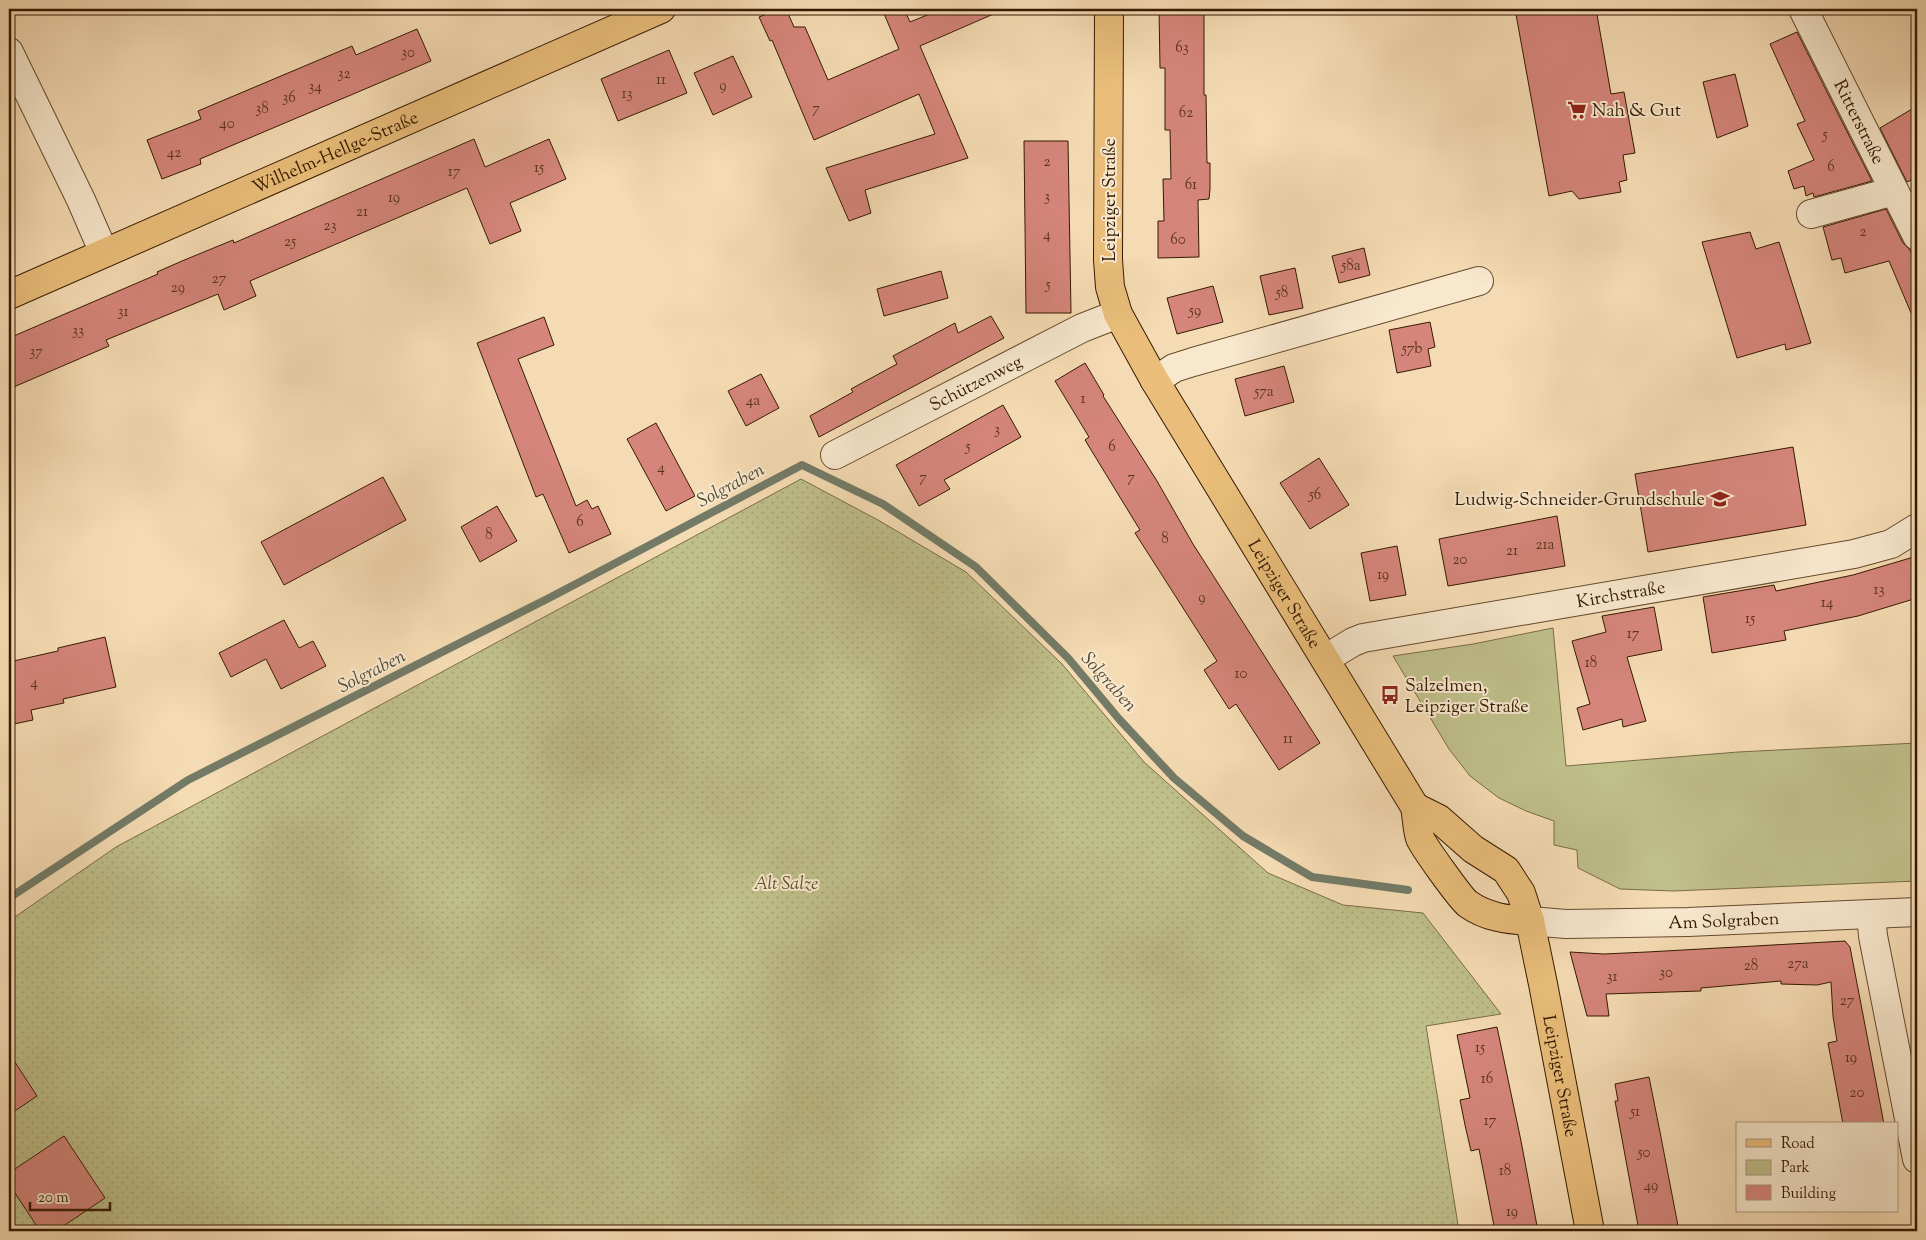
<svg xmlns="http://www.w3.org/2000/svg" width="1926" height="1240" viewBox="0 0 1926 1240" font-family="'Sorts Mill Goudy',serif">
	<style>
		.grass { fill: url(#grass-dots); stroke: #7a6c45 }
		.park { fill: #bfbf8a; stroke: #7a6c45 }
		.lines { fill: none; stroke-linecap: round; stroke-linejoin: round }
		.stream { stroke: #737b67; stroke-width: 8 }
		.building { fill: #d5857b; stroke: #351a00 }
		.minor-casing { stroke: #654a2d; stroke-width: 30 }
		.major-casing { stroke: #351a00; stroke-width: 30 }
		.minor { stroke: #f8e8ce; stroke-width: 28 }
		.major { stroke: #eabe7a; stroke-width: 28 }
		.labels { text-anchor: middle; stroke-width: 4; stroke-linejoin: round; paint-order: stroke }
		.number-label { font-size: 15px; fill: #5d351f }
		.poi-label { font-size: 18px; fill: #351a00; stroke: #f8e8ce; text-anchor: start }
		.street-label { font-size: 18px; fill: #351a00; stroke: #f8e8ce }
		.park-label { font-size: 18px; font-style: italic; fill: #5e4c29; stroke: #f8e8ce }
		.water-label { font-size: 19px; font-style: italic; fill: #544a34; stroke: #f8e8ce }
	</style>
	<defs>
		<pattern id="grass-dots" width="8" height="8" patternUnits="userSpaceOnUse" patternTransform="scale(1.25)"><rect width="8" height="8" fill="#bfbf8a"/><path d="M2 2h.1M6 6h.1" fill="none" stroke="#a5a475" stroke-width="1.8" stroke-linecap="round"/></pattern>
	</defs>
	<rect width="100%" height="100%" fill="#f5dbb3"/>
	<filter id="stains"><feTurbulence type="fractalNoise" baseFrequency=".004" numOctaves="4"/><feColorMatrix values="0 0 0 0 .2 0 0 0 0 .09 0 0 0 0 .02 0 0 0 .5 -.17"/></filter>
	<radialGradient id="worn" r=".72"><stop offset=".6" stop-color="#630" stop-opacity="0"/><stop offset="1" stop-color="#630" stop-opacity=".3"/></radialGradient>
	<path class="grass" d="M 801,479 L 878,520 L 966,572 L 1062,664 L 1144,762 L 1268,873 L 1343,905 L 1423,913 L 1501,1014 L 1426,1026 L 1459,1231 L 9,1231 L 9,921 L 116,847 Z"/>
	<path class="park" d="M 1553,628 L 1566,766 L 1738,752 L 1917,743 L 1917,881 L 1673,891 L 1620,889 L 1578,868 L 1577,850 L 1554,845 L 1554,821 L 1526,811 L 1499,798 L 1470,776 L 1449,749 L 1393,656 L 1473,644 Z"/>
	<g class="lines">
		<path class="stream" d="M 9,898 L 188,780 L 551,597 L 802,465 L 883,504 L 976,567 L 1068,658 L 1119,719 L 1174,778 L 1243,836 L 1312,877 L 1408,890"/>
	</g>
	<path class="building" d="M 779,9 L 786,9 L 794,27 L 805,27 L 828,80 L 899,49 L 882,9 L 904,9 L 910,22 L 942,9 L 1005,9 L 920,46 L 968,158 L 865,190 L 871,213 L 849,221 L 826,168 L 935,134 L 919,94 L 814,140 L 772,40 L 770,41 L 759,17 Z
		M 1159,9 L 1204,9 L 1204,95 L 1206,95 L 1207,163 L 1210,163 L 1210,189 L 1209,199 L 1198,200 L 1199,257 L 1158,258 L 1158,221 L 1164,221 L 1163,179 L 1171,179 L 1170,130 L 1165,130 L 1165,68 L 1160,68 Z
		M 1515,9 L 1596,9 L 1611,94 L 1624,92 L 1635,153 L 1623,155 L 1627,180 L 1619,182 L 1621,192 L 1579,199 L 1572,191 L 1549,196 Z
		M 417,29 L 431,61 L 200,159 L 201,164 L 162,179 L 147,140 L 201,119 L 198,111 L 352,46 L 356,55 Z
		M 1797,32 L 1827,92 L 1872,181 L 1814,197 L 1813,193 L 1806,196 L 1804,186 L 1794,189 L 1788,171 L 1814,160 L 1797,124 L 1805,121 L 1770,44 Z
		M 669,50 L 687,93 L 618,121 L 601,79 Z
		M 733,56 L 752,97 L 713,115 L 694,73 Z
		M 1735,74 L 1748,126 L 1717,138 L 1703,82 Z
		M 1917,106 L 1917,177 L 1907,182 L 1880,128 Z
		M 474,139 L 485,167 L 549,139 L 566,179 L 510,203 L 521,231 L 490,244 L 467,188 L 250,281 L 256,296 L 224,310 L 218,294 L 106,340 L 109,346 L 9,389 L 9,338 L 158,274 L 157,272 L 182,261 L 233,240 L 234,243 Z
		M 1024,141 L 1068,141 L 1071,313 L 1026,313 Z
		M 1886,209 L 1903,243 L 1910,250 L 1917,266 L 1917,327 L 1889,261 L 1845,273 L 1841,258 L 1832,260 L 1823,227 Z
		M 1750,232 L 1756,249 L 1779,242 L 1811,343 L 1786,350 L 1785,344 L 1737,358 L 1702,242 Z
		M 1364,248 L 1370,275 L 1339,283 L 1332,256 Z
		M 1295,268 L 1303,308 L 1269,315 L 1260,276 Z
		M 941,271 L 948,298 L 884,316 L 877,289 Z
		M 1213,286 L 1223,322 L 1177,334 L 1167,298 Z
		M 991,316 L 1004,338 L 819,437 L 810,416 L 853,392 L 851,389 L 897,364 L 893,356 L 955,323 L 958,333 Z
		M 544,317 L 554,345 L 518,359 L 576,506 L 587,500 L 592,509 L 598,506 L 611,534 L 569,553 L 543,494 L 536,497 L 477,343 Z
		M 1430,322 L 1435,347 L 1428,349 L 1431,366 L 1397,373 L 1389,330 Z
		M 1085,363 L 1104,395 L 1103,396 L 1157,481 L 1193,544 L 1320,743 L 1279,770 L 1236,704 L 1229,709 L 1204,670 L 1217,661 L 1135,533 L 1140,530 L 1085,440 L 1089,437 L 1055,381 Z
		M 1284,366 L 1294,402 L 1245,416 L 1235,379 Z
		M 761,374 L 779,408 L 746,426 L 728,391 Z
		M 1003,405 L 1021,437 L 944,480 L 950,489 L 919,506 L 896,465 Z
		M 656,423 L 695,496 L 666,511 L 627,439 Z
		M 1793,447 L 1806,525 L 1648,552 L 1635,474 Z
		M 1319,458 L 1349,505 L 1310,529 L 1280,483 Z
		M 383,477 L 406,520 L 284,585 L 261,542 Z
		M 497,506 L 517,541 L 480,562 L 461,527 Z
		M 1557,516 L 1565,566 L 1448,586 L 1439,539 Z
		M 1397,546 L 1406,595 L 1370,601 L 1361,553 Z
		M 1917,556 L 1917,598 L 1858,616 L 1784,631 L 1786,640 L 1712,653 L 1703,597 L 1774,585 L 1776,591 L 1853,575 Z
		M 1654,607 L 1662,650 L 1627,657 L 1646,721 L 1623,727 L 1622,719 L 1583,730 L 1577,708 L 1590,704 L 1572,641 L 1606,632 L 1602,616 Z
		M 284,620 L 299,648 L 313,641 L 326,666 L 281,689 L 266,659 L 231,677 L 219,653 Z
		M 105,637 L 116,687 L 63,699 L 64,703 L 31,710 L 33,720 L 9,725 L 9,662 L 58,651 L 58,648 Z
		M 1845,941 L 1850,947 L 1884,1124 L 1843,1124 L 1828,1043 L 1837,1041 L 1833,1016 L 1831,982 L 1817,985 L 1781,984 L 1781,981 L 1701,988 L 1701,991 L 1606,994 L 1609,1016 L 1587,1016 L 1570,952 L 1603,954 L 1647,952 Z
		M 1497,1027 L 1521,1141 L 1538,1231 L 1495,1231 L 1479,1149 L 1471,1151 L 1465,1125 L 1460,1100 L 1470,1098 L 1457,1035 Z
		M 9,1053 L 37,1096 L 9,1115 Z
		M 1649,1077 L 1660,1132 L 1679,1231 L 1639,1231 L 1615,1101 L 1618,1101 L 1615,1084 Z
		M 64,1136 L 105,1198 L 56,1231 L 40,1231 L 9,1184 L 9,1173 Z"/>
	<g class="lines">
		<g class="minor-casing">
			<g id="minor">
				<path id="s1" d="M 1803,9 L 1917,236"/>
				<path d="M 9,52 L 81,200 L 104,253"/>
				<path d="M 1811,214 L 1894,191"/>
				<path d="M 1155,381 L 1174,368 L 1193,362 L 1479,281"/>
				<path id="s2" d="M 835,455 L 1082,328 L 1118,314"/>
				<path id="s3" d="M 1325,659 L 1353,642 L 1363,638 L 1854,554 L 1891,544 L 1917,528"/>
				<path d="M 1871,914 L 1873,936 L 1917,1159"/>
				<path id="s4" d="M 1530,921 L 1566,924 L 1688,922 L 1917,912"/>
			</g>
		</g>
		<g class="major-casing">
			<g id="major">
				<path id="s5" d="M 1109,9 L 1108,260 L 1110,287 L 1118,314 L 1155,381 L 1415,807 C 1417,817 1417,829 1420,838 C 1423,846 1461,899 1468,904 C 1486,917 1508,920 1530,921"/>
				<path id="s6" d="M 9,295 L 661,9"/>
				<path id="s7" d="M 1415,807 L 1439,819 L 1473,849 L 1506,870 L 1521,893 L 1530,921 L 1543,984 L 1590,1231"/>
			</g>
		</g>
		<use href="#minor" class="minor"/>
		<use href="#major" class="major"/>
	</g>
	<defs>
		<g id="supermarket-bare" transform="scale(1.5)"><path d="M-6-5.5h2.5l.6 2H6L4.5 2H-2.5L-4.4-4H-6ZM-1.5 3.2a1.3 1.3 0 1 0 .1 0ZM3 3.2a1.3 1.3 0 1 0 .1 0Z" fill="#8f2418" stroke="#f8e8ce" stroke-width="2.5" paint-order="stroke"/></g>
		<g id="school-bare" transform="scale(1.5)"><path d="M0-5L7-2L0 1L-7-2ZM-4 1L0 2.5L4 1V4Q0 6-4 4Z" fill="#8f2418" stroke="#f8e8ce" stroke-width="2.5" paint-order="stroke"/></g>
		<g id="bus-bare" transform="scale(1.5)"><path d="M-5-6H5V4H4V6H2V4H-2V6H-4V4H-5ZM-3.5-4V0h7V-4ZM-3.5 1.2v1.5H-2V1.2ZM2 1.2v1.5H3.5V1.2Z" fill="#8f2418" stroke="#f8e8ce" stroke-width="2.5" paint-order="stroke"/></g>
	</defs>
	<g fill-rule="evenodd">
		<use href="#supermarket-bare" x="1577" y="110"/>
		<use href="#school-bare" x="1720" y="499"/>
		<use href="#bus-bare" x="1390" y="695"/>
	</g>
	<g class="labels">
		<g class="number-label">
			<text x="1182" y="52">63</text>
			<text x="408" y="57">30</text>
			<text x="344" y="78">32</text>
			<text x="661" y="84">11</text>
			<text x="723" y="90">9</text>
			<text x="315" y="91">34</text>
			<text x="627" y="98">13</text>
			<text x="289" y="102">36</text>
			<text x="262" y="113">38</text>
			<text x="816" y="113">7</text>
			<text x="1186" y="117">62</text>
			<text x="227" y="128">40</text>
			<text x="1825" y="139">5</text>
			<text x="174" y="157">42</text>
			<text x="1047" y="166">2</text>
			<text x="1831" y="171">6</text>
			<text x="539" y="172">15</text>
			<text x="454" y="176">17</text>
			<text x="1191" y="189">61</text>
			<text x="1047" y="201">3</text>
			<text x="394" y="202">19</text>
			<text x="362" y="216">21</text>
			<text x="330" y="230">23</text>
			<text x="1863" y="236">2</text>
			<text x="1047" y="239">4</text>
			<text x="1178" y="244">60</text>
			<text x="290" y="246">25</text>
			<text x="1351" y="270">58a</text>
			<text x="219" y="283">27</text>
			<text x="1048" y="289">5</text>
			<text x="178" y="292">29</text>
			<text x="1282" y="297">58</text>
			<text x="1195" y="315">59</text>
			<text x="123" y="316">31</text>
			<text x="78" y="335">33</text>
			<text x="1412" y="353">57b</text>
			<text x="36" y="356">37</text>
			<text x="1264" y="396">57a</text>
			<text x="1083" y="403">1</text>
			<text x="753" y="405">4a</text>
			<text x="997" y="434">3</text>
			<text x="968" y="451">5</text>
			<text x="1112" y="451">6</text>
			<text x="661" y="472">4</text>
			<text x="923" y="482">7</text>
			<text x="1131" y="482">7</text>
			<text x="1315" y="499">56</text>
			<text x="580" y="526">6</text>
			<text x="489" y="539">8</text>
			<text x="1165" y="543">8</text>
			<text x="1545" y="549">21a</text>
			<text x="1512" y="555">21</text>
			<text x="1460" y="564">20</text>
			<text x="1383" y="579">19</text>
			<text x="1879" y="594">13</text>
			<text x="1202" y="602">9</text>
			<text x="1827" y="607">14</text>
			<text x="1750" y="623">15</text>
			<text x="1633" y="638">17</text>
			<text x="1591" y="667">18</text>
			<text x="1241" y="678">10</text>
			<text x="34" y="687">4</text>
			<text x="1288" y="743">11</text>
			<text x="1798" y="968">27a</text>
			<text x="1751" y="970">28</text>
			<text x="1666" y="977">30</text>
			<text x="1612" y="981">31</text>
			<text x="1847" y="1005">27</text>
			<text x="1480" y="1052">15</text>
			<text x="1851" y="1062">19</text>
			<text x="1487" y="1083">16</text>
			<text x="1857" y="1097">20</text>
			<text x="1635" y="1116">51</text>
			<text x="1490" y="1125">17</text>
			<text x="1644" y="1157">50</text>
			<text x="1505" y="1175">18</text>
			<text x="1651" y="1190">49</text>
			<text x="1512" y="1216">19</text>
		</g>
		<g class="poi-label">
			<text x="1592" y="116">Nah &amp; Gut</text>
			<text x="1705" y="505" text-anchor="end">Ludwig-Schneider-Grundschule</text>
			<text x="1405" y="691">Salzelmen,<tspan x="1405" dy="21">Leipziger Straße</tspan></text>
		</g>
		<g class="street-label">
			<text dy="6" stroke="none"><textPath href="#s1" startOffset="126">Ritterstraße</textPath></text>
			<text dy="6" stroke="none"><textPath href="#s6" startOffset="356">Wilhelm-Hellge-Straße</textPath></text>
			<text transform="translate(1109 200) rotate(-90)" y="6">Leipziger Straße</text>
			<text dy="6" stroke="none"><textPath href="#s2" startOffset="158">Schützenweg</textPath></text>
			<text dy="6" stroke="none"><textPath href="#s3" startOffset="305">Kirchstraße</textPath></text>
			<text dy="6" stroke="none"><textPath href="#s5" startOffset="632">Leipziger Straße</textPath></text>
			<text dy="6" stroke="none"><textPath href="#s4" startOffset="194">Am Solgraben</textPath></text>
			<text dy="6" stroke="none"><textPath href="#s7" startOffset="326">Leipziger Straße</textPath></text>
		</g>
		<g class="park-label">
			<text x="786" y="889">Alt Salze</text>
		</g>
		<g class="water-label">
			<text transform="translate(730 484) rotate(-28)" y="7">Solgraben</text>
			<text transform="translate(371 670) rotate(-27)" y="7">Solgraben</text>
			<text transform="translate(1110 681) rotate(48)" y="7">Solgraben</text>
		</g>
	</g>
	<rect width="1926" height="1240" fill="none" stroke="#f5dbb3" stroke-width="30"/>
	<rect x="10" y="10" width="1906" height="1220" fill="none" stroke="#351a00" stroke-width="2.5"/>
	<rect x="15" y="15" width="1896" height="1210" fill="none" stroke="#351a00"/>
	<rect x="1736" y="1122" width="162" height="90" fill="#f8e8ce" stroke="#aa967c"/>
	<rect x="1746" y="1139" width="25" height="8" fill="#eabe7a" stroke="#aa967c"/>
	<text x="1781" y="1148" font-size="15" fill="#351a00">Road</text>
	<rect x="1746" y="1160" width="25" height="15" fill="#bfbf8a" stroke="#aa967c"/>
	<text x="1781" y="1172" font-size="15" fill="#351a00">Park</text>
	<rect x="1746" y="1185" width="25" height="15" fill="#d5857b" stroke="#aa967c"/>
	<text x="1781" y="1198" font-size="15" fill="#351a00">Building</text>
	<path d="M30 1202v8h80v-8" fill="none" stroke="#351a00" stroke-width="2.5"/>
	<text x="38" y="1202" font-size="15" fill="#351a00" stroke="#f8e8ce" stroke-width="4" paint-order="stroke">20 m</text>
	<rect width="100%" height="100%" filter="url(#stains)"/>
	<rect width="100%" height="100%" fill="url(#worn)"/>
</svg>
